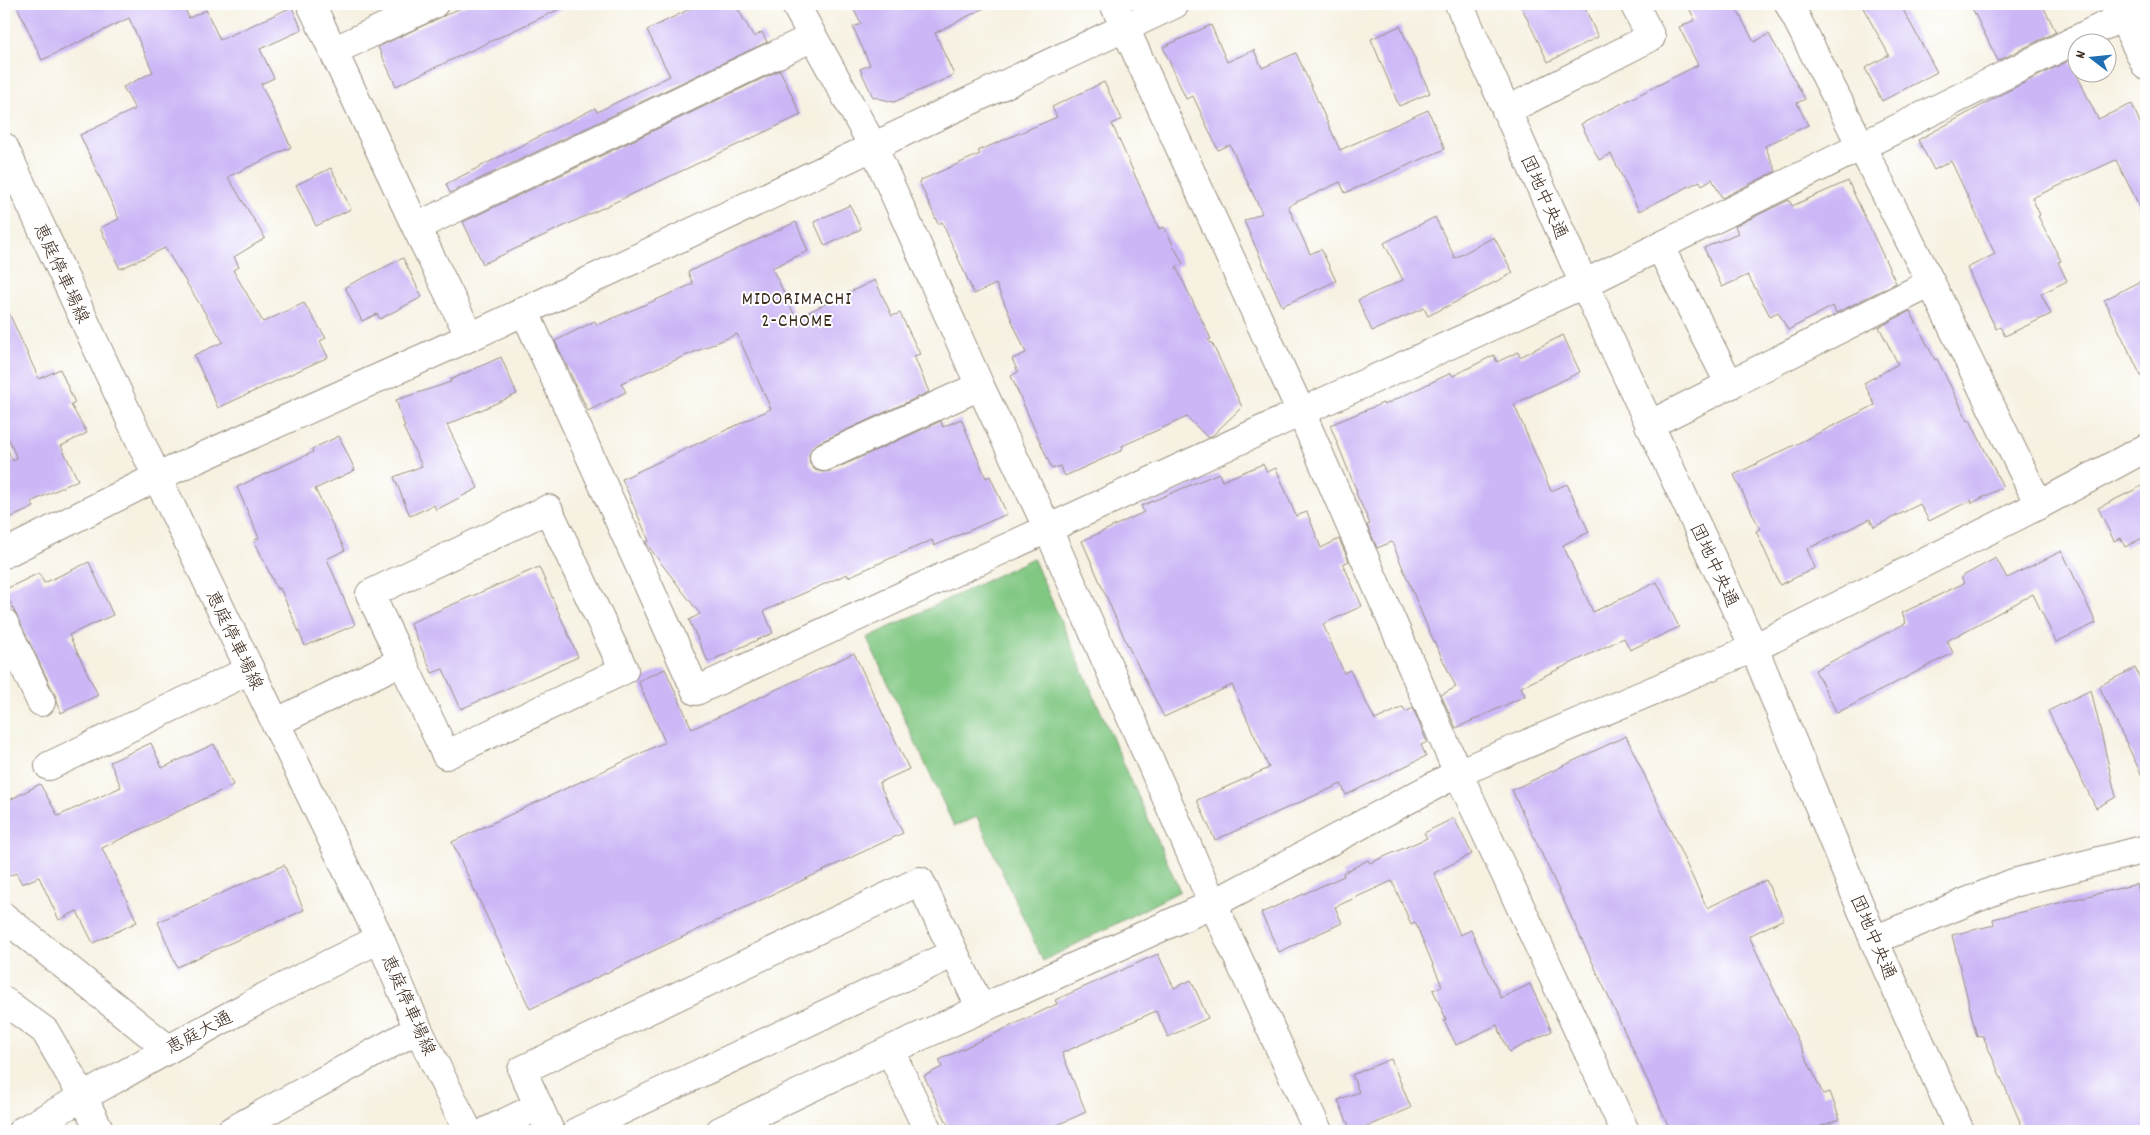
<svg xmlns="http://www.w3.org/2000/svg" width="2150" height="1135" viewBox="0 0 2150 1135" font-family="Dekko,'Klee One',sans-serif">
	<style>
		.green { fill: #81c883; stroke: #5e7950 }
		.building { fill: #cbb6f6 }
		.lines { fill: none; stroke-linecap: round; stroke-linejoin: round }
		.minor-casing { stroke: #988e80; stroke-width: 30 }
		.major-casing { stroke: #988e80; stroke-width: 30 }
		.minor { stroke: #fff; stroke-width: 28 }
		.major { stroke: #fff; stroke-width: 28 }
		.labels { text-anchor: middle; stroke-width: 4; stroke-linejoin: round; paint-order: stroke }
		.street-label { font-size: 18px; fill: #3b2a1e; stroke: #fff }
		.neighbourhood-label { font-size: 19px; letter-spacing: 1px; fill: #3b2a1e; stroke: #fff }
	</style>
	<rect width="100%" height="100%" fill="#fff"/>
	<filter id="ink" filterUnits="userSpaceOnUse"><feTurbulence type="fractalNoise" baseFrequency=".02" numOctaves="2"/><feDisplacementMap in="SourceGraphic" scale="10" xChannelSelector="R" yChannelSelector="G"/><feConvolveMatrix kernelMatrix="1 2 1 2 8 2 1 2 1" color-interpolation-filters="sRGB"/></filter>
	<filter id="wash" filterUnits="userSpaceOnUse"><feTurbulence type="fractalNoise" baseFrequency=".0096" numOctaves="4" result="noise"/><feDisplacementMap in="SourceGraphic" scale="20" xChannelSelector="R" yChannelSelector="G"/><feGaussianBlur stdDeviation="1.12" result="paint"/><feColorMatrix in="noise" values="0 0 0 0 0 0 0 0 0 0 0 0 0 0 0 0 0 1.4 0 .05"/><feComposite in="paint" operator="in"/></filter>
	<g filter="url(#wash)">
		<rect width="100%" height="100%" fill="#f6f1e1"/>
		<path class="green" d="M 1033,558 L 1180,891 L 1043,961 L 977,817 L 954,826 L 867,638 Z"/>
		<g id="blocks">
			<path class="building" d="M 16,4 L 183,4 L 189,18 L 206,10 L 220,40 L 292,7 L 302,30 L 260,49 L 274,78 L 261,84 L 291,147 L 228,177 L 265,238 L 234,257 L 239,267 L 233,270 L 263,322 L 304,303 L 326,338 L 320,341 L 328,357 L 218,408 L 194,355 L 223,342 L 165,248 L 120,269 L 100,228 L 119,219 L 80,135 L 135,109 L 123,87 L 153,72 L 129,18 L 42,60 Z
				M 469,4 L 570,4 L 396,86 L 378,47 Z
				M 700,4 L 735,4 L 754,37 L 762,32 L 767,42 L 450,193 L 446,184 L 595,108 L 597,112 L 670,76 L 647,30 Z
				M 851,4 L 992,4 L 935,33 L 954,75 L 894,102 L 873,97 L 860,69 L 870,65 L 853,27 L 861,24 Z
				M 1520,4 L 1583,4 L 1598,37 L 1548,62 Z
				M 1687,4 L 1734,4 L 1754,42 L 1769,34 L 1805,99 L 1797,103 L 1808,125 L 1765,146 L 1776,171 L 1722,198 L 1712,179 L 1702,185 L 1700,181 L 1639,211 L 1611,154 L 1599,160 L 1581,124 L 1698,65 L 1679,27 L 1695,20 Z
				M 1861,4 L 1900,4 L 1937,72 L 1882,101 L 1865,68 L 1889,55 Z
				M 1970,4 L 2042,4 L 2056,32 L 1998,61 Z
				M 1211,25 L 1227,62 L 1254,50 L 1262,68 L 1296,53 L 1340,150 L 1428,110 L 1445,149 L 1345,193 L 1340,182 L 1288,206 L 1310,254 L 1321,249 L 1336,281 L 1282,306 L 1244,221 L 1262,213 L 1230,145 L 1218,150 L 1193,96 L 1186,99 L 1163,47 Z
				M 1400,26 L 1430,93 L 1399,106 L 1371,39 Z
				M 2070,60 L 2098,119 L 2132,104 L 2146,137 L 2146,219 L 2116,160 L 2032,198 L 2040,215 L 2038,216 L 2061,261 L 2058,262 L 2067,281 L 2041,294 L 2051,314 L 2005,336 L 2000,327 L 1996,329 L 1967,268 L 1995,254 L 1951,161 L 1934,170 L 1918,140 L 2012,89 Z
				M 780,70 L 801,115 L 483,264 L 463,222 Z
				M 1104,82 L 1122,119 L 1112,124 L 1159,229 L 1164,227 L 1183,264 L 1176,267 L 1211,339 L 1208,340 L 1213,345 L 1242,407 L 1213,435 L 1208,438 L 1187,417 L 1122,446 L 1123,450 L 1065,476 L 1060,466 L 1052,469 L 1011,376 L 1018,372 L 1012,359 L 1026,353 L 996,284 L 974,294 L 942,222 L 938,224 L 919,181 L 980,154 L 978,151 L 1057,117 L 1052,107 Z
				M 331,168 L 351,209 L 316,226 L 296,185 Z
				M 1848,181 L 1896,283 L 1836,313 L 1833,306 L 1788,330 L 1778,312 L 1770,316 L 1748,275 L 1722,287 L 1704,248 L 1738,233 L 1735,226 L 1789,200 L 1792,206 Z
				M 850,205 L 861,229 L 825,246 L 814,222 Z
				M 1435,217 L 1455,258 L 1494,237 L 1513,273 L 1428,316 L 1424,308 L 1372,331 L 1358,300 L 1403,280 L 1384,243 Z
				M 796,222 L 808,251 L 772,268 L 796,318 L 875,280 L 892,316 L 900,313 L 920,354 L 914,356 L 929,392 L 818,443 L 812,448 L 809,455 L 810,464 L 815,470 L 822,472 L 830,471 L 941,421 L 943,427 L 961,419 L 986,478 L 990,476 L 1007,514 L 934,546 L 932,540 L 848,577 L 847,574 L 764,611 L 773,633 L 708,662 L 689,620 L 700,614 L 648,546 L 646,542 L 649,541 L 622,479 L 771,409 L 737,334 L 621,383 L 626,392 L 588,411 L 555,341 L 595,321 L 597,325 L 693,284 L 688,272 Z
				M 403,258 L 422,297 L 380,319 L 377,314 L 362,321 L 345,287 Z
				M 2146,278 L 2146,386 L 2104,300 Z
				M 4,302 L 39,379 L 60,369 L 75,403 L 71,405 L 87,433 L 61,446 L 78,480 L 31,502 L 34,507 L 4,521 L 4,441 L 13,461 L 17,459 L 4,427 Z
				M 1910,311 L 1935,360 L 1937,359 L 1968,421 L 1970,420 L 2003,487 L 1972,503 L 1971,500 L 1929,521 L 1920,504 L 1874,527 L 1870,519 L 1807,549 L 1815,568 L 1780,585 L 1756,531 L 1760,529 L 1734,475 L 1875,405 L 1864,383 L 1898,364 L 1879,327 Z
				M 1563,335 L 1580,372 L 1514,404 L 1551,491 L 1567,484 L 1589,532 L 1563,545 L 1593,612 L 1657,582 L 1679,627 L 1630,650 L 1624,638 L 1521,687 L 1525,696 L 1456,728 L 1441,695 L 1456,687 L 1429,631 L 1392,542 L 1377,548 L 1367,525 L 1370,524 L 1356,493 L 1357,492 L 1330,425 L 1383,403 L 1384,405 L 1451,373 L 1453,376 L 1494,355 L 1497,362 L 1518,352 L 1520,357 Z
				M 501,357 L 517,394 L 447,425 L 478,488 L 436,510 L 434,505 L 410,516 L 394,477 L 422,466 L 403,427 L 405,427 L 396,400 L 451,382 L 450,380 Z
				M 339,436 L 355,470 L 315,489 L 345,550 L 327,559 L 355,625 L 305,646 L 280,588 L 277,589 L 254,540 L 259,538 L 237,487 L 313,452 L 312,449 Z
				M 1263,464 L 1267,472 L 1276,468 L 1296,516 L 1307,512 L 1321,548 L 1339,539 L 1349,561 L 1343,564 L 1362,606 L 1323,624 L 1344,673 L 1350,670 L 1375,720 L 1403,707 L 1406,712 L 1413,708 L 1427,742 L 1421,745 L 1426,756 L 1346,795 L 1341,784 L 1215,840 L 1197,800 L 1269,768 L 1232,685 L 1164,717 L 1127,644 L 1082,541 L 1144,512 L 1141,506 L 1219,473 L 1222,481 Z
				M 2146,484 L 2146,536 L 2125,547 L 2121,538 L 2114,541 L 2098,508 Z
				M 2062,551 L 2096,623 L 2056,642 L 2033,594 L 1947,641 L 1953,653 L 1837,713 L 1815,670 L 1906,623 L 1902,613 L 1964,583 L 1961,577 L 1996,558 L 2007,578 Z
				M 89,562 L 113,615 L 69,635 L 98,695 L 61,713 L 55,695 L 4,590 L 39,573 L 44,583 Z
				M 539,567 L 578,657 L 461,709 L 443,669 L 432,673 L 410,623 Z
				M 854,653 L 909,769 L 879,783 L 903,833 L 530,1009 L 452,842 L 665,742 L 638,681 L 665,669 L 692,729 Z
				M 2135,668 L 2146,690 L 2146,784 L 2099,686 Z
				M 2091,690 L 2116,797 L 2096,808 L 2048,711 Z
				M 1626,736 L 1707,908 L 1766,880 L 1784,919 L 1749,936 L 1823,1094 L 1830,1092 L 1840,1119 L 1808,1131 L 1671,1131 L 1512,790 Z
				M 151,743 L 162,768 L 214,744 L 233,785 L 102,848 L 137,922 L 93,943 L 77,911 L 59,920 L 39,877 L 22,884 L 16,873 L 4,878 L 4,803 L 40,784 L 58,816 L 121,787 L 110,762 Z
				M 1454,818 L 1472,854 L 1434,873 L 1460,935 L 1471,930 L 1501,998 L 1530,984 L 1552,1031 L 1509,1052 L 1497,1025 L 1456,1045 L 1444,1020 L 1446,1019 L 1433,990 L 1442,986 L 1415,922 L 1411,924 L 1392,881 L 1335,907 L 1342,923 L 1279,952 L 1261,913 L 1344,876 L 1343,873 L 1368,860 L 1370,863 L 1427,838 L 1424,833 Z
				M 284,865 L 304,910 L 177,967 L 158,922 Z
				M 2137,884 L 2146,921 L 2146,1131 L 2024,1131 L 1983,1036 L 1977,1037 L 1952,935 L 1994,925 L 1993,919 Z
				M 1158,954 L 1174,988 L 1191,980 L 1208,1018 L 1168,1037 L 1156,1011 L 1062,1053 L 1086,1112 L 1044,1131 L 951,1131 L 924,1076 L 942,1067 L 939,1060 L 1057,1004 L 1055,1000 Z
				M 1391,1059 L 1411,1108 L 1357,1131 L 1351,1131 L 1338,1100 L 1359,1092 L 1352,1075 Z"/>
		</g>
	</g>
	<g filter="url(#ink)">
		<use href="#blocks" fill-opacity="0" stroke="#988e80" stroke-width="1"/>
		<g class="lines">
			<g class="minor-casing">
				<path id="minor" d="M 311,4 L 416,227 L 470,337
					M 795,4 L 873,146 L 980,386 L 1048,529 L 1213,904 L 1318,1131
					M 1114,4 L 1301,412 L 1458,773 L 1625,1131
					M 1459,4 L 1584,284 L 1754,648 L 1874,940 L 1960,1131
					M 1789,4 L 1931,283 L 2039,505
					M 2116,4 L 2146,66
					M 333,51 L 434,4
					M 1506,111 L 1651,37 L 1634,4
					M 416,227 L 813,37
					M 1660,247 L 1730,385
					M 524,310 L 696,691 L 1301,412 L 1584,284 L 2146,5
					M 1649,425 L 1931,283
					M 824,457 L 980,386
					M 4,554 L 157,477 L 470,337 L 1175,4
					M 4,623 L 41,702
					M 275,723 L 402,661 L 370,594 L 548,509 L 624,670 L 446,755 L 402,661
					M 49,766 L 250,670
					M 4,917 L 168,1049
					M 1874,940 L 2013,883 L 2146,849
					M 4,1001 L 45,1031 L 83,1097 L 100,1131
					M 890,1050 L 928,1131
					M 22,1131 C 140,1066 257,997 380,939
					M 231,1131 L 418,1029
					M 487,1131 L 539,1106
					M 550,1131 L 522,1070 L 920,881 L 981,1009
					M 578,1131 L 954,953
					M 720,1131 L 890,1050 L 1213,904 L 1458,773 L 1754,648 L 2039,505 L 2146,448"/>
			</g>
			<g class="major-casing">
				<path id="major" d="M 4,147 L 157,477 L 380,939 L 418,1029 L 468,1131"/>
			</g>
			<use href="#minor" class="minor"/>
			<use href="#major" class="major"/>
		</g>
	</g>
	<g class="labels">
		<g class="street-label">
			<text transform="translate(1545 197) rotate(66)" y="6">団地中央通</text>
			<text transform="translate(62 273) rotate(65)" y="6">恵庭停車場線</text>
			<text transform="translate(1715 565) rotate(65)" y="6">団地中央通</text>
			<text transform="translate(235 640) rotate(64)" y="6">恵庭停車場線</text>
			<text transform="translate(1874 937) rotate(67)" y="6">団地中央通</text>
			<text transform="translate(409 1005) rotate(66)" y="6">恵庭停車場線</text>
			<text transform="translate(199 1032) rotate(-28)" y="6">恵庭大通</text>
		</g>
		<g class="neighbourhood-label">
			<text x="797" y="304">MIDORIMACHI<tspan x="797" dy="22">2-CHOME</tspan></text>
		</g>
	</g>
	<rect width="2150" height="1135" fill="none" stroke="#fff" stroke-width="20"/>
	<g transform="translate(2092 58) rotate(286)"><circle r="24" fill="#ffffff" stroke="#b1aaa5"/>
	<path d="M0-4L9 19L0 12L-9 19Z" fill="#1f6fb2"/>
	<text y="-8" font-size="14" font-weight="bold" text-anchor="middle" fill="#3b2a1e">N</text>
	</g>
</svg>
